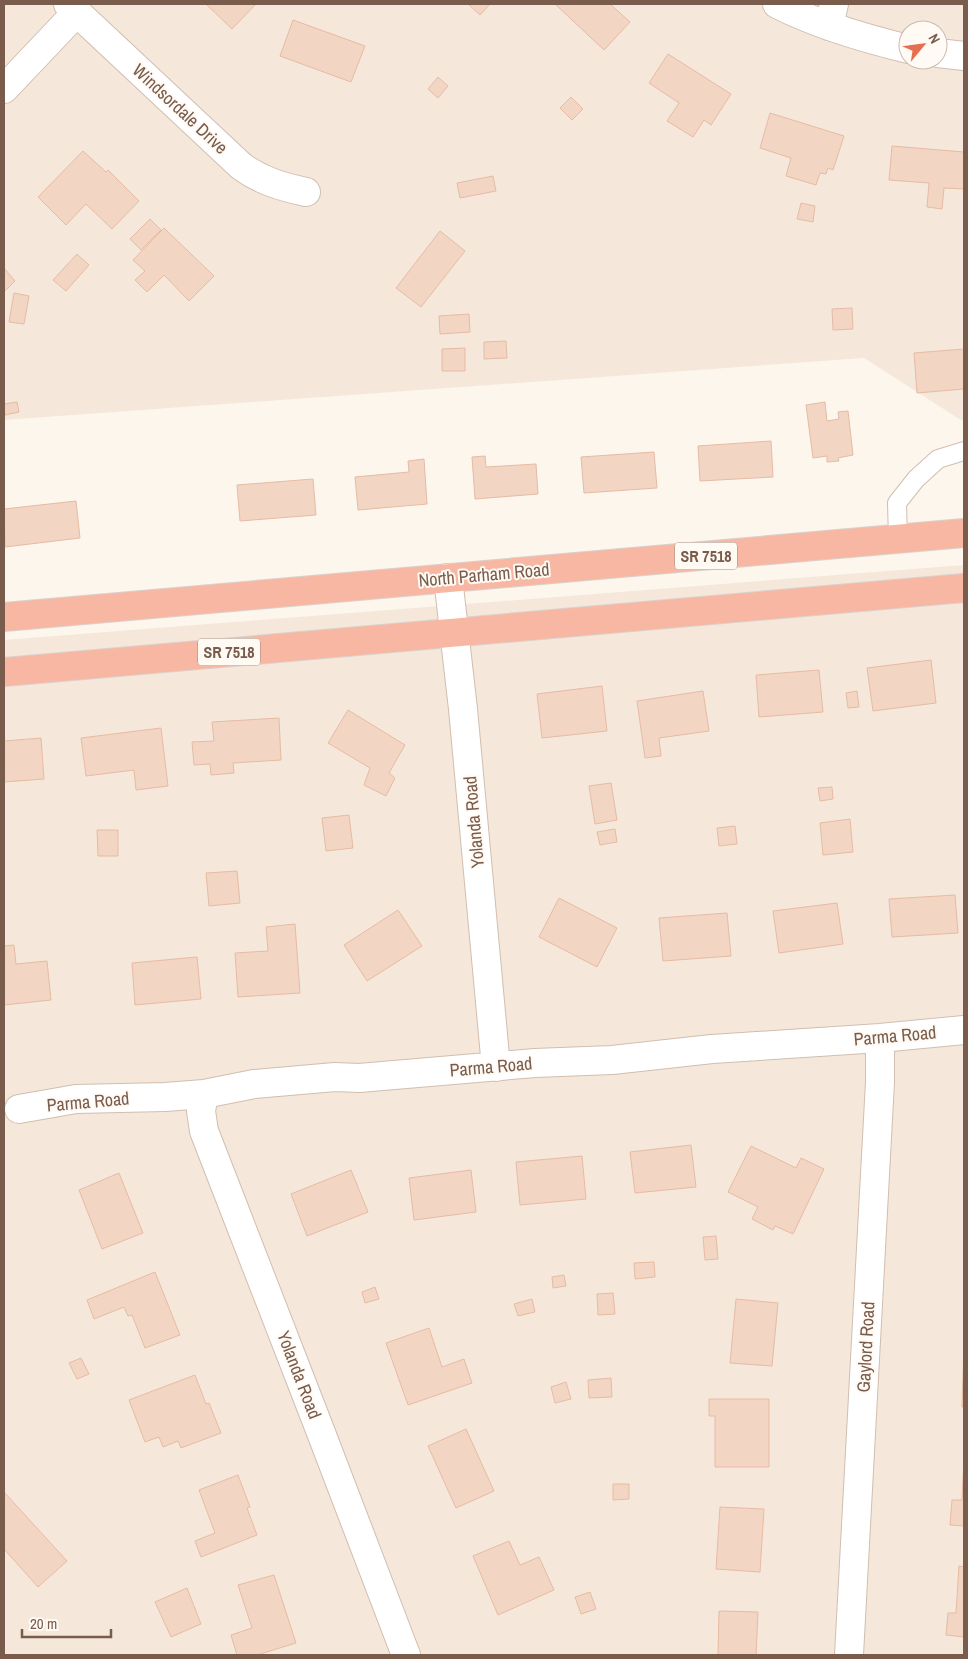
<svg xmlns="http://www.w3.org/2000/svg" width="968" height="1659" viewBox="0 0 968 1659" font-family="'Archivo Narrow',sans-serif">
	<style>
		.residential { fill: #f5e8da; fill-rule: evenodd }
		.building { fill: #f3d5c3; stroke: #e6bba3 }
		.lines { fill: none; stroke-linecap: round; stroke-linejoin: round }
		.lane-casing { stroke: #d1beb0; stroke-width: 20 }
		.street-casing { stroke: #d1beb0; stroke-width: 30 }
		.highway-casing { stroke: #dad1cd; stroke-width: 30 }
		.lane { stroke: #fff; stroke-width: 18 }
		.street { stroke: #fff; stroke-width: 28 }
		.highway { stroke: #f7b7a3; stroke-width: 28 }
		.labels { text-anchor: middle; stroke-width: 4; stroke-linejoin: round; paint-order: stroke }
		.shield { fill: #fffaf3; stroke: #a28b7f; stroke-width: 1 }
		.shield-label { font-size: 16px; font-weight: bold; fill: #7a5c4d }
		.street-label { font-size: 18px; fill: #7a5c4d; stroke: #fffaf3 }
	</style>
	<rect width="100%" height="100%" fill="#fdf6ec"/>
	<path class="residential" d="M 4,4 L 964,4 L 964,422 L 864,358 L 4,420 ZM 908,30 L 938,30 L 938,60 L 908,60 Z
		M 964,565 L 964,1655 L 4,1655 L 4,640 Z"/>
	<path class="building" d="M 206,4 L 256,4 L 232,29 Z
		M 468,4 L 490,4 L 480,15 Z
		M 555,4 L 610,4 L 630,22 L 604,50 Z
		M 293,20 L 365,46 L 351,82 L 280,56 Z
		M 668,54 L 731,94 L 711,125 L 704,120 L 693,137 L 667,121 L 679,103 L 649,83 Z
		M 438,77 L 448,86 L 438,98 L 428,89 Z
		M 571,97 L 583,109 L 572,120 L 560,108 Z
		M 770,113 L 844,136 L 833,170 L 828,168 L 826,174 L 820,173 L 816,185 L 786,176 L 791,158 L 760,148 Z
		M 892,146 L 964,152 L 964,189 L 944,188 L 942,209 L 927,207 L 929,183 L 889,180 Z
		M 83,151 L 106,172 L 108,170 L 139,201 L 112,229 L 86,204 L 66,225 L 38,197 Z
		M 493,176 L 496,191 L 460,198 L 457,183 Z
		M 801,203 L 815,206 L 813,222 L 797,219 Z
		M 150,219 L 161,230 L 141,250 L 130,239 Z
		M 164,228 L 214,276 L 189,301 L 164,275 L 147,292 L 135,280 L 145,271 L 133,260 Z
		M 440,231 L 465,251 L 421,307 L 396,288 Z
		M 77,254 L 89,265 L 66,291 L 53,280 Z
		M 4,268 L 15,281 L 4,292 Z
		M 14,293 L 29,296 L 24,324 L 9,322 Z
		M 852,308 L 853,329 L 833,330 L 832,309 Z
		M 469,314 L 470,332 L 440,334 L 439,316 Z
		M 506,341 L 507,358 L 484,359 L 484,342 Z
		M 465,348 L 465,371 L 442,371 L 442,349 Z
		M 964,349 L 964,389 L 917,393 L 914,353 Z
		M 17,402 L 19,412 L 5,415 L 4,404 Z
		M 825,402 L 827,421 L 839,419 L 838,412 L 848,411 L 853,455 L 838,458 L 839,461 L 827,462 L 827,456 L 813,458 L 806,405 Z
		M 771,441 L 773,477 L 700,481 L 698,446 Z
		M 654,452 L 657,488 L 584,493 L 581,457 Z
		M 485,456 L 486,467 L 536,464 L 538,494 L 475,499 L 472,457 Z
		M 424,459 L 427,504 L 358,510 L 355,477 L 409,472 L 408,461 Z
		M 313,479 L 316,515 L 240,521 L 237,485 Z
		M 76,501 L 80,538 L 5,547 L 4,509 Z
		M 931,660 L 936,703 L 873,711 L 867,668 Z
		M 819,670 L 823,712 L 759,717 L 756,675 Z
		M 602,686 L 607,731 L 542,738 L 537,694 Z
		M 703,691 L 709,731 L 659,738 L 661,756 L 645,758 L 637,701 Z
		M 857,691 L 859,707 L 848,708 L 846,693 Z
		M 348,710 L 405,745 L 389,773 L 395,778 L 386,796 L 364,785 L 370,768 L 328,743 Z
		M 279,718 L 281,760 L 233,763 L 234,773 L 211,775 L 210,764 L 194,765 L 192,742 L 214,741 L 212,722 Z
		M 161,728 L 168,786 L 136,790 L 134,770 L 86,776 L 81,738 Z
		M 41,738 L 44,779 L 4,782 L 4,741 Z
		M 611,783 L 617,820 L 595,824 L 589,786 Z
		M 832,787 L 833,799 L 820,801 L 818,788 Z
		M 349,815 L 353,848 L 326,851 L 322,818 Z
		M 850,819 L 853,852 L 823,855 L 820,823 Z
		M 735,826 L 737,844 L 719,846 L 717,828 Z
		M 615,829 L 617,842 L 600,845 L 597,832 Z
		M 97,830 L 118,830 L 118,856 L 98,856 Z
		M 237,871 L 240,903 L 209,906 L 206,873 Z
		M 955,895 L 958,933 L 892,937 L 889,899 Z
		M 559,898 L 617,928 L 597,967 L 539,937 Z
		M 837,903 L 843,944 L 779,953 L 773,911 Z
		M 398,910 L 422,946 L 367,981 L 344,945 Z
		M 727,913 L 731,956 L 663,961 L 659,918 Z
		M 295,924 L 300,993 L 238,997 L 235,953 L 268,951 L 266,927 Z
		M 14,945 L 16,964 L 47,961 L 51,1000 L 4,1005 L 4,946 Z
		M 197,957 L 201,999 L 135,1005 L 132,963 Z
		M 691,1145 L 696,1187 L 635,1193 L 630,1152 Z
		M 751,1146 L 796,1168 L 801,1158 L 824,1169 L 793,1234 L 775,1226 L 773,1230 L 752,1219 L 758,1207 L 728,1192 Z
		M 582,1156 L 586,1199 L 520,1205 L 516,1162 Z
		M 351,1170 L 368,1212 L 307,1236 L 291,1194 Z
		M 471,1170 L 476,1212 L 414,1220 L 409,1178 Z
		M 119,1173 L 143,1233 L 102,1249 L 79,1190 Z
		M 716,1236 L 718,1259 L 705,1260 L 703,1237 Z
		M 654,1262 L 655,1277 L 635,1279 L 634,1263 Z
		M 155,1272 L 180,1335 L 145,1348 L 132,1315 L 128,1316 L 124,1307 L 94,1319 L 87,1300 Z
		M 564,1275 L 566,1286 L 553,1288 L 552,1277 Z
		M 375,1287 L 379,1299 L 365,1303 L 362,1292 Z
		M 613,1293 L 615,1314 L 598,1315 L 597,1294 Z
		M 532,1299 L 535,1312 L 518,1316 L 514,1304 Z
		M 736,1299 L 778,1303 L 772,1366 L 730,1363 Z
		M 429,1328 L 442,1367 L 464,1359 L 472,1383 L 408,1405 L 386,1343 Z
		M 964,1348 L 964,1407 L 962,1407 Z
		M 81,1358 L 89,1374 L 77,1379 L 69,1363 Z
		M 195,1375 L 206,1404 L 209,1403 L 221,1433 L 181,1448 L 178,1441 L 163,1447 L 159,1437 L 145,1442 L 129,1400 Z
		M 611,1378 L 612,1397 L 589,1398 L 588,1380 Z
		M 566,1382 L 571,1399 L 555,1403 L 551,1387 Z
		M 709,1399 L 769,1399 L 769,1467 L 715,1467 L 715,1416 L 709,1416 Z
		M 466,1429 L 494,1491 L 456,1508 L 428,1446 Z
		M 964,1458 L 964,1526 L 950,1525 L 952,1500 L 962,1500 Z
		M 238,1475 L 250,1507 L 247,1508 L 257,1535 L 201,1557 L 195,1541 L 215,1533 L 199,1490 Z
		M 613,1484 L 629,1484 L 629,1499 L 613,1500 Z
		M 4,1492 L 67,1561 L 38,1587 L 4,1549 Z
		M 720,1507 L 764,1509 L 760,1572 L 716,1569 Z
		M 509,1541 L 520,1565 L 539,1557 L 554,1590 L 498,1615 L 473,1556 Z
		M 959,1566 L 964,1567 L 964,1637 L 946,1635 L 948,1613 L 956,1613 Z
		M 274,1575 L 296,1643 L 257,1655 L 237,1655 L 231,1635 L 252,1628 L 238,1585 Z
		M 187,1588 L 201,1624 L 171,1637 L 155,1602 Z
		M 590,1592 L 596,1609 L 581,1614 L 575,1597 Z
		M 719,1611 L 758,1612 L 756,1655 L 718,1655 Z"/>
	<g class="lines">
		<g class="lane-casing">
			<path id="lane" d="M 898,539 L 897,503 L 916,479 L 938,459 L 964,451"/>
		</g>
		<g class="street-casing">
			<path id="street" d="M 68,4 L 241,166 C 261,181 283,187 306,192
				M 777,4 C 818,25 863,38 908,49
				M 829,26 L 834,4
				M 938,53 L 964,56
				M 4,89 L 77,12
				M 448,578 L 463,709 L 496,1067
				M 204,1094 L 201,1111 L 204,1131 L 320,1430 L 406,1655
				M 19,1109 L 76,1099 L 165,1097 L 204,1094 L 254,1084 L 335,1077 L 359,1078 L 535,1063 L 612,1060 L 712,1049 L 880,1038 L 964,1030
				M 849,1655 L 880,1082 L 880,1038"/>
		</g>
		<g class="highway-casing">
			<path id="highway" d="M 4,617 L 964,533
				M 4,672 L 964,588"/>
		</g>
		<use href="#lane" class="lane"/>
		<use href="#street" class="street"/>
		<use href="#highway" class="highway"/>
	</g>
	<g class="labels">
		<g class="shield">
			<rect x="675" y="542.5" width="62" height="27" rx="4"/>
			<rect x="198" y="638.5" width="62" height="27" rx="4"/>
		</g>
		<g class="shield-label">
			<text x="706" y="562">SR 7518</text>
			<text x="229" y="658">SR 7518</text>
		</g>
		<g class="street-label">
			<text transform="translate(180 109) rotate(43)" y="6">Windsordale Drive</text>
			<text transform="translate(484 575) rotate(-5)" y="6">North Parham Road</text>
			<text transform="translate(474 822) rotate(-95)" y="6">Yolanda Road</text>
			<text transform="translate(895 1036) rotate(-5)" y="6">Parma Road</text>
			<text transform="translate(491 1067) rotate(-5)" y="6">Parma Road</text>
			<text transform="translate(88 1102) rotate(-5)" y="6">Parma Road</text>
			<text transform="translate(866 1347) rotate(-87)" y="6">Gaylord Road</text>
			<text transform="translate(299 1375) rotate(69)" y="6">Yolanda Road</text>
		</g>
	</g>
	<rect width="968" height="1659" fill="none" stroke="#7a5c4d" stroke-width="10"/>
	<g transform="translate(923 45) rotate(61)"><circle r="24" fill="#fffaf3" stroke="#cabbb1"/>
	<path d="M0-4L9 19L0 12L-9 19Z" fill="#e76f51"/>
	<text y="-8" font-size="14" font-weight="bold" text-anchor="middle" fill="#7a5c4d">N</text>
	</g>
	<path d="M22 1629v8h89v-8" fill="none" stroke="#7a5c4d" stroke-width="2.5"/>
	<text x="30" y="1629" font-size="15" fill="#7a5c4d" stroke="#fffaf3" stroke-width="4" paint-order="stroke">20 m</text>
</svg>
